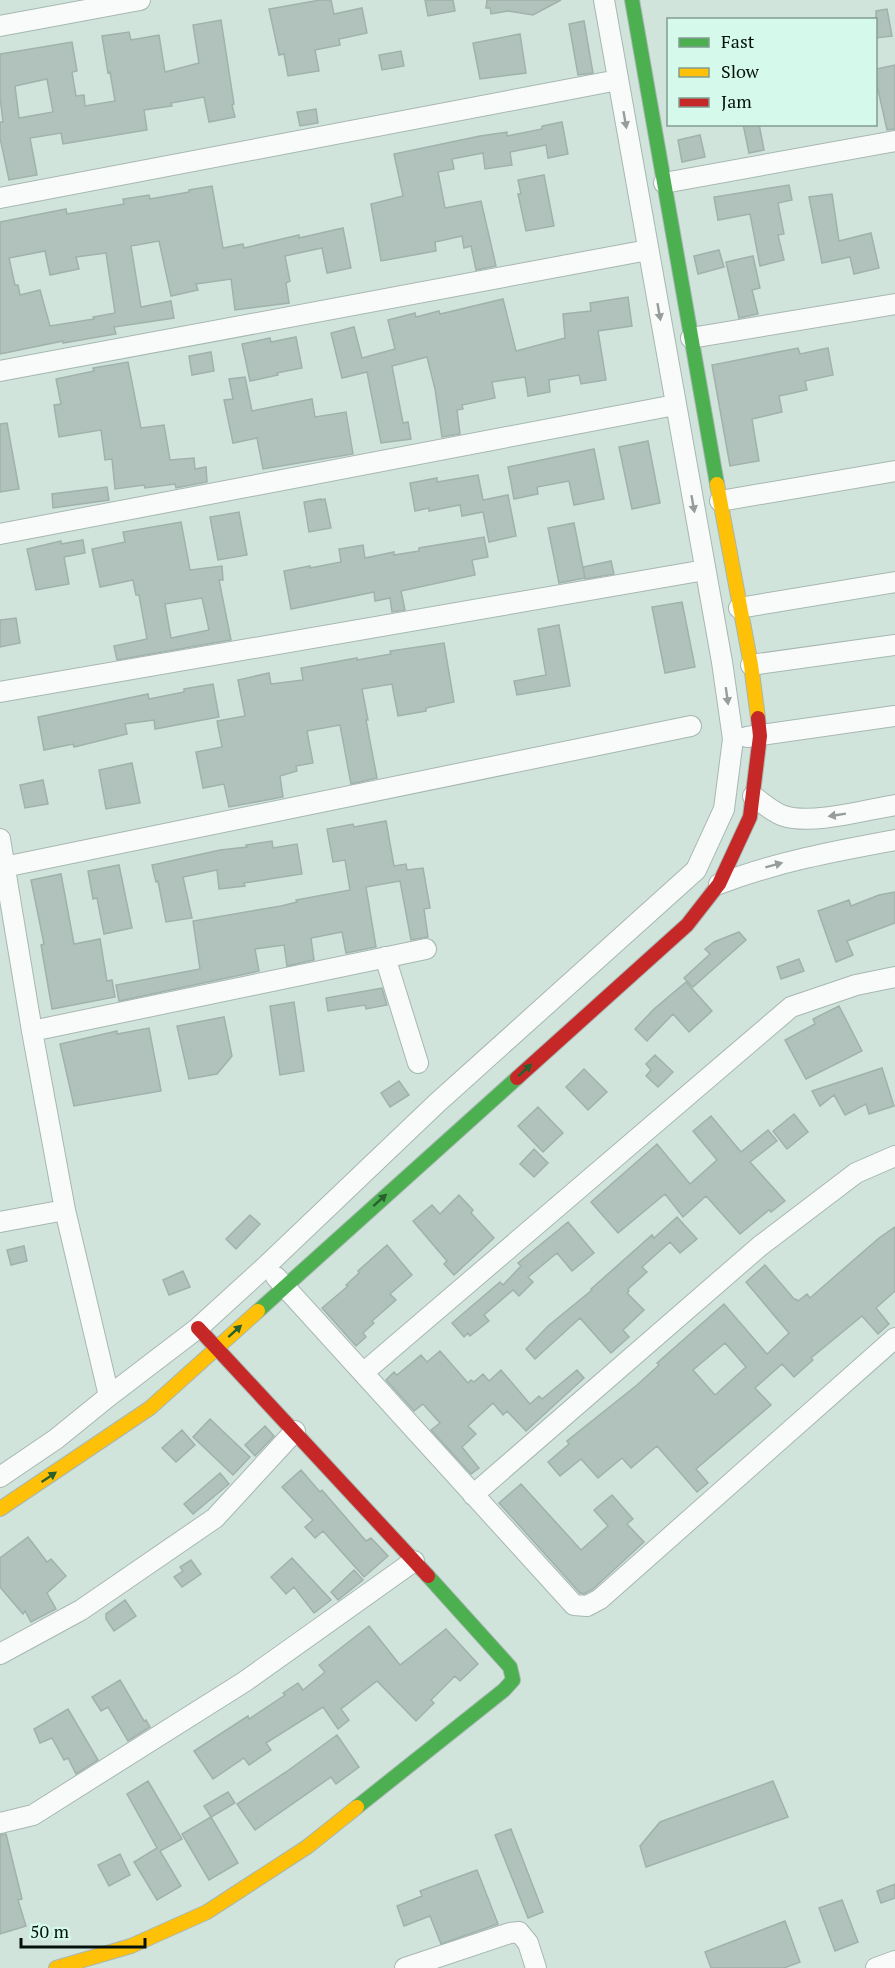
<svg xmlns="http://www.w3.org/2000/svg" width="895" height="1968" viewBox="0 0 895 1968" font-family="'PT Serif',serif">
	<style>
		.building { fill: #b0c2bb; stroke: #a1b1ab; stroke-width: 1.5; fill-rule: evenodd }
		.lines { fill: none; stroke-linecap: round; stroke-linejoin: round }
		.street-casing { stroke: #a7b7b1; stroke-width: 22 }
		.fast-casing { stroke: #a7b7b1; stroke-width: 16 }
		.slow-casing { stroke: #a7b7b1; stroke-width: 16 }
		.jam-casing { stroke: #a7b7b1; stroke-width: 16 }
		.street { stroke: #f8fbfa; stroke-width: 20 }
		.fast { stroke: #4caf50; stroke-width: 14 }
		.slow { stroke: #ffc107; stroke-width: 14 }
		.jam { stroke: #c62828; stroke-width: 14 }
		.oneway { fill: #979d9b }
		.oneway2 { fill: #28602e }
	</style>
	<rect width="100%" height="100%" fill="#d0e4dc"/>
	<path class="building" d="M 320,0 L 331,0 L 334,14 L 362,8 L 367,33 L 339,39 L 340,45 L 315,50 L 319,71 L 288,76 L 284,54 L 279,55 L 269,9 Z
		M 425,0 L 453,0 L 455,11 L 428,16 Z
		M 487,0 L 561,0 L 533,15 L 508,11 L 491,14 L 490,8 L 486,8 Z
		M 887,9 L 892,36 L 876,38 L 876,11 Z
		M 221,20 L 234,104 L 232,105 L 235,117 L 209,122 L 204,97 L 171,103 L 172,106 L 144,110 L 147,130 L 63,144 L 61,133 L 30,138 L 37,175 L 9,180 L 0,138 L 0,122 L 3,122 L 0,97 L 0,54 L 72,42 L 77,71 L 72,72 L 76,96 L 84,95 L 85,106 L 115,101 L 110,72 L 108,73 L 102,36 L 129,32 L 131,40 L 159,35 L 165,72 L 199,63 L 193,25 ZM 47,79 L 53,112 L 19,118 L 15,86 Z
		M 584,21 L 593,73 L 578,75 L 569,24 Z
		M 520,34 L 526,73 L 480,79 L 473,43 Z
		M 401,51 L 404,66 L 382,70 L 379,55 Z
		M 895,65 L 895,129 L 887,130 L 876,81 L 876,69 Z
		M 316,109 L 318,123 L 300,126 L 297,112 Z
		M 562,122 L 568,154 L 548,158 L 546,145 L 510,152 L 512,165 L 485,169 L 483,153 L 452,159 L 454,169 L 438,172 L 445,208 L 481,201 L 496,266 L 476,270 L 471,246 L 464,248 L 462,236 L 435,242 L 436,251 L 381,261 L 371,204 L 403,196 L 394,154 L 480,136 L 507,132 L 507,136 L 542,129 L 542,126 Z
		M 743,124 L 759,124 L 764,150 L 749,153 Z
		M 700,135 L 705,157 L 682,162 L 678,140 Z
		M 544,175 L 554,226 L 526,231 L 518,194 L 521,194 L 518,180 Z
		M 789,185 L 792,200 L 778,203 L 784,234 L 778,235 L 784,260 L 760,266 L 750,214 L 718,220 L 714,197 Z
		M 212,186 L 223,248 L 243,244 L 244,248 L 299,235 L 299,238 L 343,228 L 351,268 L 327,273 L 322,248 L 285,256 L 290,281 L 286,283 L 289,303 L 235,310 L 231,279 L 196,284 L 198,290 L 171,296 L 159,241 L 131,246 L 141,307 L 171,301 L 174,318 L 114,327 L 116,334 L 63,343 L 63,341 L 0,354 L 0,222 L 66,209 L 67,214 L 124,204 L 123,199 L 149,195 L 150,199 L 189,192 L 189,190 ZM 45,251 L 50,275 L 79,269 L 76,257 L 106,253 L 115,313 L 93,317 L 94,319 L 50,326 L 40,290 L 20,295 L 18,285 L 15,285 L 9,258 Z
		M 832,194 L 839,241 L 871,233 L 879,268 L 854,274 L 850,257 L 822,263 L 809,197 Z
		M 719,250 L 724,267 L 698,274 L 694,256 Z
		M 753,256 L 760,288 L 752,290 L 758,314 L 739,318 L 726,262 Z
		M 628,297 L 632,326 L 598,331 L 606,380 L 581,384 L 579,375 L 549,380 L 550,392 L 528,396 L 525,377 L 492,382 L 495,398 L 462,405 L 463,409 L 457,410 L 460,434 L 442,437 L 435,389 L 427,357 L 392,366 L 403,423 L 408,422 L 411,439 L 381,443 L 367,372 L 342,378 L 331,333 L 354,327 L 362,358 L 395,349 L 388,320 L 415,313 L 416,317 L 439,311 L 440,314 L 503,299 L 516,351 L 565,338 L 563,314 L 591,311 L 590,303 Z
		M 296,337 L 302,368 L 277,373 L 278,375 L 250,381 L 242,344 L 270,338 L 271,342 Z
		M 798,348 L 800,354 L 828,348 L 833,375 L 805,381 L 807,390 L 779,396 L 782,412 L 752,419 L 759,461 L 730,466 L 712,365 Z
		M 211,352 L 214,371 L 192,375 L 189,356 Z
		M 128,362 L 141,428 L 164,425 L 170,460 L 194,458 L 195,469 L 206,467 L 207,482 L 176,488 L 175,484 L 145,488 L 144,485 L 115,489 L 112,459 L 105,460 L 101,430 L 59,437 L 54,405 L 61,404 L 56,379 L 94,371 L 93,368 Z
		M 245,377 L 252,411 L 312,399 L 315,417 L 346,412 L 353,454 L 263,469 L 257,438 L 233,443 L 224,400 L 233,399 L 229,379 Z
		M 7,423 L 19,489 L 0,492 L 0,424 Z
		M 648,441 L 660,503 L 632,509 L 619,447 Z
		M 594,449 L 604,499 L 574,505 L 569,481 L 537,487 L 538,494 L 514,499 L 508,467 Z
		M 478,475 L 483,500 L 508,495 L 516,536 L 489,542 L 483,512 L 462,516 L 460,505 L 429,511 L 429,508 L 415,511 L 410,483 L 437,478 L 437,482 Z
		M 107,487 L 109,500 L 53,508 L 52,494 Z
		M 321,499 L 321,500 L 325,499 L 331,528 L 309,532 L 304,502 Z
		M 239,512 L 247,555 L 218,560 L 210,517 Z
		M 181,522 L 190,570 L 222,566 L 223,580 L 219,580 L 231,640 L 117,660 L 114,646 L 147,639 L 139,595 L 136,595 L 133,580 L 100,587 L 92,549 L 125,542 L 123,532 ZM 202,598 L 209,630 L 171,638 L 165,604 Z
		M 574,523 L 585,578 L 559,583 L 548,528 Z
		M 484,537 L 488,557 L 472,560 L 475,575 L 401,591 L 405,610 L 392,612 L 390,598 L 375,601 L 374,592 L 291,609 L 284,571 L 310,566 L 310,568 L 341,562 L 339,549 L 363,545 L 365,558 L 394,552 L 394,555 L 419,551 L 419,548 Z
		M 83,540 L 85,553 L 64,557 L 69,584 L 36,590 L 27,549 L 61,541 L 61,544 Z
		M 611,561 L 614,574 L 585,579 L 583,567 Z
		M 682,602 L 695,667 L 665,673 L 652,607 Z
		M 16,618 L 20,643 L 0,647 L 0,620 Z
		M 559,625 L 570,686 L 517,695 L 514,681 L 546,675 L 538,629 Z
		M 444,643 L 454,702 L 426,708 L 426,711 L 398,716 L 392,684 L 362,689 L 368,720 L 366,720 L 377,778 L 351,784 L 340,725 L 307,731 L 313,763 L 296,766 L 297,771 L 280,776 L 283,797 L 229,807 L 224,784 L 203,788 L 196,752 L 222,747 L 217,721 L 245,716 L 238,680 L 269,673 L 271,684 L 303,680 L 301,668 L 357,658 L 357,660 L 391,654 L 390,651 Z
		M 213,684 L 219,717 L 155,729 L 154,720 L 125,724 L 127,734 L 74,747 L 73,744 L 44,750 L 38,717 L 148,694 L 149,699 L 184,692 L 184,689 Z
		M 132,763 L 140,803 L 106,809 L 99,770 Z
		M 43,780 L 48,804 L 25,808 L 20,785 Z
		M 386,821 L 394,866 L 406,864 L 407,870 L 423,868 L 430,908 L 424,909 L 428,937 L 411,940 L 400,881 L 366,887 L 376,947 L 346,953 L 342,932 L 311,938 L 314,960 L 287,966 L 284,945 L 255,949 L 259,971 L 119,1001 L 116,985 L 200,969 L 193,921 L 281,906 L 297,902 L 296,900 L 350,890 L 345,860 L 333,862 L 327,829 L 353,824 L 354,827 Z
		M 272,841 L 273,848 L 297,844 L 302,874 L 244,883 L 245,886 L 219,889 L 217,870 L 183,877 L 192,918 L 166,922 L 158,881 L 156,882 L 152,865 L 220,850 L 247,847 L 246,845 Z
		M 119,865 L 132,928 L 104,934 L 97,898 L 93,899 L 88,871 Z
		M 61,874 L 74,944 L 100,939 L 107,981 L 112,980 L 115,997 L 52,1009 L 41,945 L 44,944 L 31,880 Z
		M 895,892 L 895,923 L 847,941 L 853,955 L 836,962 L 818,911 L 849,900 L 851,906 L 879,895 Z
		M 739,932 L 746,940 L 693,987 L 684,978 L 710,954 L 705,949 L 714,942 Z
		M 799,959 L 804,971 L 781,979 L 777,967 Z
		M 686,982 L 712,1011 L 689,1032 L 673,1014 L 647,1041 L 635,1029 L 654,1009 Z
		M 382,988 L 387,1005 L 366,1009 L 365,1005 L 328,1011 L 326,998 Z
		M 294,1002 L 304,1071 L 280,1075 L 270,1006 Z
		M 839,1006 L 862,1051 L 806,1079 L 785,1040 L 815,1024 L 813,1019 Z
		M 224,1017 L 232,1056 L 217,1074 L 189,1079 L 177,1026 Z
		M 149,1028 L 161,1091 L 74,1106 L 60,1044 L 117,1031 L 117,1034 Z
		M 655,1055 L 673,1072 L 658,1087 L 646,1076 L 651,1070 L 646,1064 Z
		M 882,1068 L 894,1106 L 869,1114 L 866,1104 L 845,1115 L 834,1095 L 820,1106 L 812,1091 Z
		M 584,1069 L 607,1092 L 588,1110 L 566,1087 Z
		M 399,1081 L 409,1095 L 390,1107 L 381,1093 Z
		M 538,1107 L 563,1133 L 543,1152 L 518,1126 Z
		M 794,1114 L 808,1132 L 787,1149 L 773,1131 Z
		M 711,1116 L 741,1152 L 768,1130 L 777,1141 L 750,1162 L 785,1201 L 771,1212 L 769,1210 L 740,1234 L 706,1196 L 683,1217 L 665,1194 L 618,1233 L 591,1202 L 657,1144 L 690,1184 L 717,1160 L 693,1131 Z
		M 534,1149 L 548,1163 L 534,1177 L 520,1164 Z
		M 459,1195 L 473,1210 L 471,1213 L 494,1238 L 454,1275 L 444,1264 L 447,1261 L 413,1221 L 432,1205 L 440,1214 Z
		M 250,1215 L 260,1224 L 236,1249 L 226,1239 Z
		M 677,1217 L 697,1239 L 680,1253 L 670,1242 L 642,1267 L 647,1272 L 628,1289 L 629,1291 L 627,1293 L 644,1310 L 623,1330 L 629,1337 L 611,1353 L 580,1318 L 535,1359 L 526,1349 L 548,1326 L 592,1290 L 591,1289 L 652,1235 L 654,1238 Z
		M 568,1222 L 594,1253 L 572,1271 L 557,1253 L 528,1277 L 533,1282 L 519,1296 L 513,1290 L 484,1315 L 489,1321 L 470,1336 L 468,1333 L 464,1337 L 452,1323 L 500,1282 L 503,1285 L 521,1266 L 518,1263 Z
		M 895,1227 L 895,1291 L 876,1308 L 889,1324 L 878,1334 L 862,1316 L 811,1358 L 813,1360 L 794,1377 L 782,1364 L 755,1388 L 771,1405 L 696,1469 L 708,1483 L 697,1492 L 657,1446 L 631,1468 L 622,1458 L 598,1478 L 581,1459 L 560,1476 L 548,1462 L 569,1444 L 567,1441 L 637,1385 L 659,1365 L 657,1363 L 724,1304 L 767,1354 L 789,1333 L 746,1282 L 765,1265 L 795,1300 L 796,1299 L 798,1301 L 807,1294 L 810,1298 L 879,1238 ZM 725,1343 L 746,1367 L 715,1395 L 693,1370 Z
		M 387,1245 L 412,1275 L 390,1294 L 396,1300 L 372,1321 L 374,1323 L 363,1333 L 366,1337 L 356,1346 L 322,1308 L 348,1286 L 346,1285 L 359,1273 L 358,1271 Z
		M 24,1246 L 27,1261 L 11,1265 L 7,1250 Z
		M 183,1271 L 190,1287 L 169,1295 L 163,1280 Z
		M 440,1351 L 468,1383 L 471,1380 L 474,1382 L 483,1374 L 489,1381 L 501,1370 L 530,1404 L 539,1396 L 542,1399 L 577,1370 L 584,1378 L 526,1431 L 507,1411 L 503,1415 L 493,1403 L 468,1426 L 476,1434 L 462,1447 L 479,1468 L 471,1474 L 431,1430 L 440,1423 L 423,1404 L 414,1411 L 386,1380 L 394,1372 L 397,1375 L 421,1355 L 427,1362 Z
		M 210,1419 L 250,1457 L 233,1475 L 193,1437 Z
		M 265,1426 L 274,1436 L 255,1456 L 245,1445 Z
		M 182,1430 L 195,1445 L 176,1462 L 162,1448 Z
		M 301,1470 L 320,1492 L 322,1490 L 366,1541 L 371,1538 L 388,1556 L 364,1577 L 323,1531 L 315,1538 L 305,1527 L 313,1520 L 282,1487 Z
		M 220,1473 L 229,1484 L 193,1514 L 184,1504 Z
		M 521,1484 L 581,1550 L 608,1526 L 594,1510 L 612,1495 L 633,1519 L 627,1524 L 644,1542 L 593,1589 L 584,1594 L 580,1593 L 499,1503 Z
		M 28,1537 L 47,1562 L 51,1559 L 66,1576 L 47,1593 L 56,1609 L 31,1622 L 25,1611 L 23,1614 L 0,1587 L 0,1558 Z
		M 292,1558 L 331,1600 L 314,1613 L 294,1587 L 286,1594 L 271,1577 Z
		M 191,1560 L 201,1574 L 182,1587 L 174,1577 L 183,1571 L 180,1567 Z
		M 354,1570 L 363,1580 L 338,1600 L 331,1592 Z
		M 125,1600 L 136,1616 L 114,1631 L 106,1619 L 106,1614 Z
		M 369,1626 L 400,1665 L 446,1629 L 478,1664 L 460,1681 L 455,1676 L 431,1700 L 434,1703 L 416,1721 L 377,1681 L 341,1709 L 349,1720 L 338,1729 L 323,1707 L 266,1743 L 271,1750 L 249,1765 L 244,1758 L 213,1779 L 194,1751 L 248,1716 L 249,1719 L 285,1695 L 283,1693 L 298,1683 L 303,1690 L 325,1672 L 319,1665 Z
		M 120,1680 L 144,1721 L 146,1720 L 150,1727 L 128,1741 L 108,1707 L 101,1711 L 92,1697 Z
		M 68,1709 L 98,1760 L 76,1774 L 68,1758 L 64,1760 L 52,1738 L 40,1743 L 34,1729 Z
		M 337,1735 L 359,1767 L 336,1784 L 331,1777 L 255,1830 L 237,1804 L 286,1772 Z
		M 148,1781 L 182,1839 L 160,1851 L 181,1886 L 157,1900 L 134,1862 L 157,1848 L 127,1794 Z
		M 773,1781 L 788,1817 L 646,1867 L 640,1846 L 660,1822 Z
		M 228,1792 L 235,1803 L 211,1817 L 238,1863 L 209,1880 L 182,1834 L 211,1817 L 204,1806 Z
		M 511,1829 L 543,1912 L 528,1918 L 495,1835 Z
		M 6,1834 L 22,1899 L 18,1900 L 26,1926 L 0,1934 L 0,1835 Z
		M 120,1854 L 130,1875 L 109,1886 L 98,1865 Z
		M 477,1870 L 498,1924 L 441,1944 L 430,1916 L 404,1926 L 397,1906 L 422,1896 L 420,1891 Z
		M 895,1884 L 895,1898 L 881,1903 L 877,1891 Z
		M 842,1900 L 858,1942 L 835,1951 L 819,1908 Z
		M 785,1921 L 800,1962 L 784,1968 L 711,1968 L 705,1952 Z"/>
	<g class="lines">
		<g class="street-casing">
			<path id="street" d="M 0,26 L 140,0
				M 664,183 L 895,141
				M 0,198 L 618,80
				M 691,338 L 895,304
				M 0,371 L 648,250
				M 720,501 L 895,471
				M 0,534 L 675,405
				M 739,608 L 895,582
				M 751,665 L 895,645
				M 0,692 L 705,570
				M 747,737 L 895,716
				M 753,796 C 763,803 772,812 784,816 C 812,825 866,810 895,805
				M 0,839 L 32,1031 L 65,1210 L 109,1396
				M 0,869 L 4,867 L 691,726
				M 719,884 C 776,862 835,851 895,840
				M 385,957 L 418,1063
				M 32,1031 L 426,949
				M 0,1222 L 65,1210
				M 276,1277 L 574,1605 L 587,1606 L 600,1599 L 895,1338
				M 363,1373 L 791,1007 L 856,985 L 895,977
				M 0,1477 L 56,1439 L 109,1396 L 198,1328 L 266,1266 L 437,1103 L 696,870 L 724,809 L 733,739 L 722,662 L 604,0
				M 473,1495 L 760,1246 L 856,1173 L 895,1156
				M 0,1654 L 81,1610 L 215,1518 L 295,1431
				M 0,1823 L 33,1815 L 244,1682 L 414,1561
				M 405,1968 L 510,1933 L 519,1932 L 528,1943 L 536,1968
				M 876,1968 L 895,1961"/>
		</g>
		<g class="fast-casing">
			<path id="fast" d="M 632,0 L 717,484
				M 258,1311 L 517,1078
				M 357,1807 L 504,1690 L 513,1680 L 510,1667 L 428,1576"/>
		</g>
		<g class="slow-casing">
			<path id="slow" d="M 717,484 L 751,665 L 758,718
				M 0,1509 L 150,1408 L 258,1311
				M 56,1968 L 131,1946 L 207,1912 L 307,1847 L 357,1807"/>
		</g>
		<g class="jam-casing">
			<path id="jam" d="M 517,1078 L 687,925 L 719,884 L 750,817 L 760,736 L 758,718
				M 198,1328 L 428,1576"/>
		</g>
		<use href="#street" class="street"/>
		<use href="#fast" class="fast"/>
		<use href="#slow" class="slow"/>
		<use href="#jam" class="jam"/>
	</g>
	<defs><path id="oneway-solid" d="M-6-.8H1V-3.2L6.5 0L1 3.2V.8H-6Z" transform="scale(1.5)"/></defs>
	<g class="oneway">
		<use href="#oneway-solid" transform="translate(625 120) rotate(80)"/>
		<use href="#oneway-solid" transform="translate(659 312) rotate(80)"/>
		<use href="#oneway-solid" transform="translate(693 504) rotate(80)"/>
		<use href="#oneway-solid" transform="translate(727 696) rotate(82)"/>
		<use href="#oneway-solid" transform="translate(837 815) rotate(171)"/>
		<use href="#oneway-solid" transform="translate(774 865) rotate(-15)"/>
	</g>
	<g class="oneway2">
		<use href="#oneway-solid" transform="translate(525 1070) rotate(-42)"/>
		<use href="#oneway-solid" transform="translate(380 1200) rotate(-42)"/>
		<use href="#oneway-solid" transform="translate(235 1331) rotate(-42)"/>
		<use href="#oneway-solid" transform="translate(49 1477) rotate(-34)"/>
	</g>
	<rect x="667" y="18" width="210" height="108" fill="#d5faeb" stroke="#829d92" stroke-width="1.5"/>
	<rect x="679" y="38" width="30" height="9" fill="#4caf50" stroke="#829d92" stroke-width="1.5"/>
	<text x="721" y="48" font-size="18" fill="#05110d">Fast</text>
	<rect x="679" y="68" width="30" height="9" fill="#ffc107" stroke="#829d92" stroke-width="1.5"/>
	<text x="721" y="78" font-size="18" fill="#05110d">Slow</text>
	<rect x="679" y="98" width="30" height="9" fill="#c62828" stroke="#829d92" stroke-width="1.5"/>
	<text x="721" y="108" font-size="18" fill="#05110d">Jam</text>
	<path d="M21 1938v9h124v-9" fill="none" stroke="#05110d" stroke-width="3"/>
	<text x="30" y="1938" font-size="18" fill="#05110d" stroke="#d5faeb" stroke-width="4.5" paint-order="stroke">50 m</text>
</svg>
